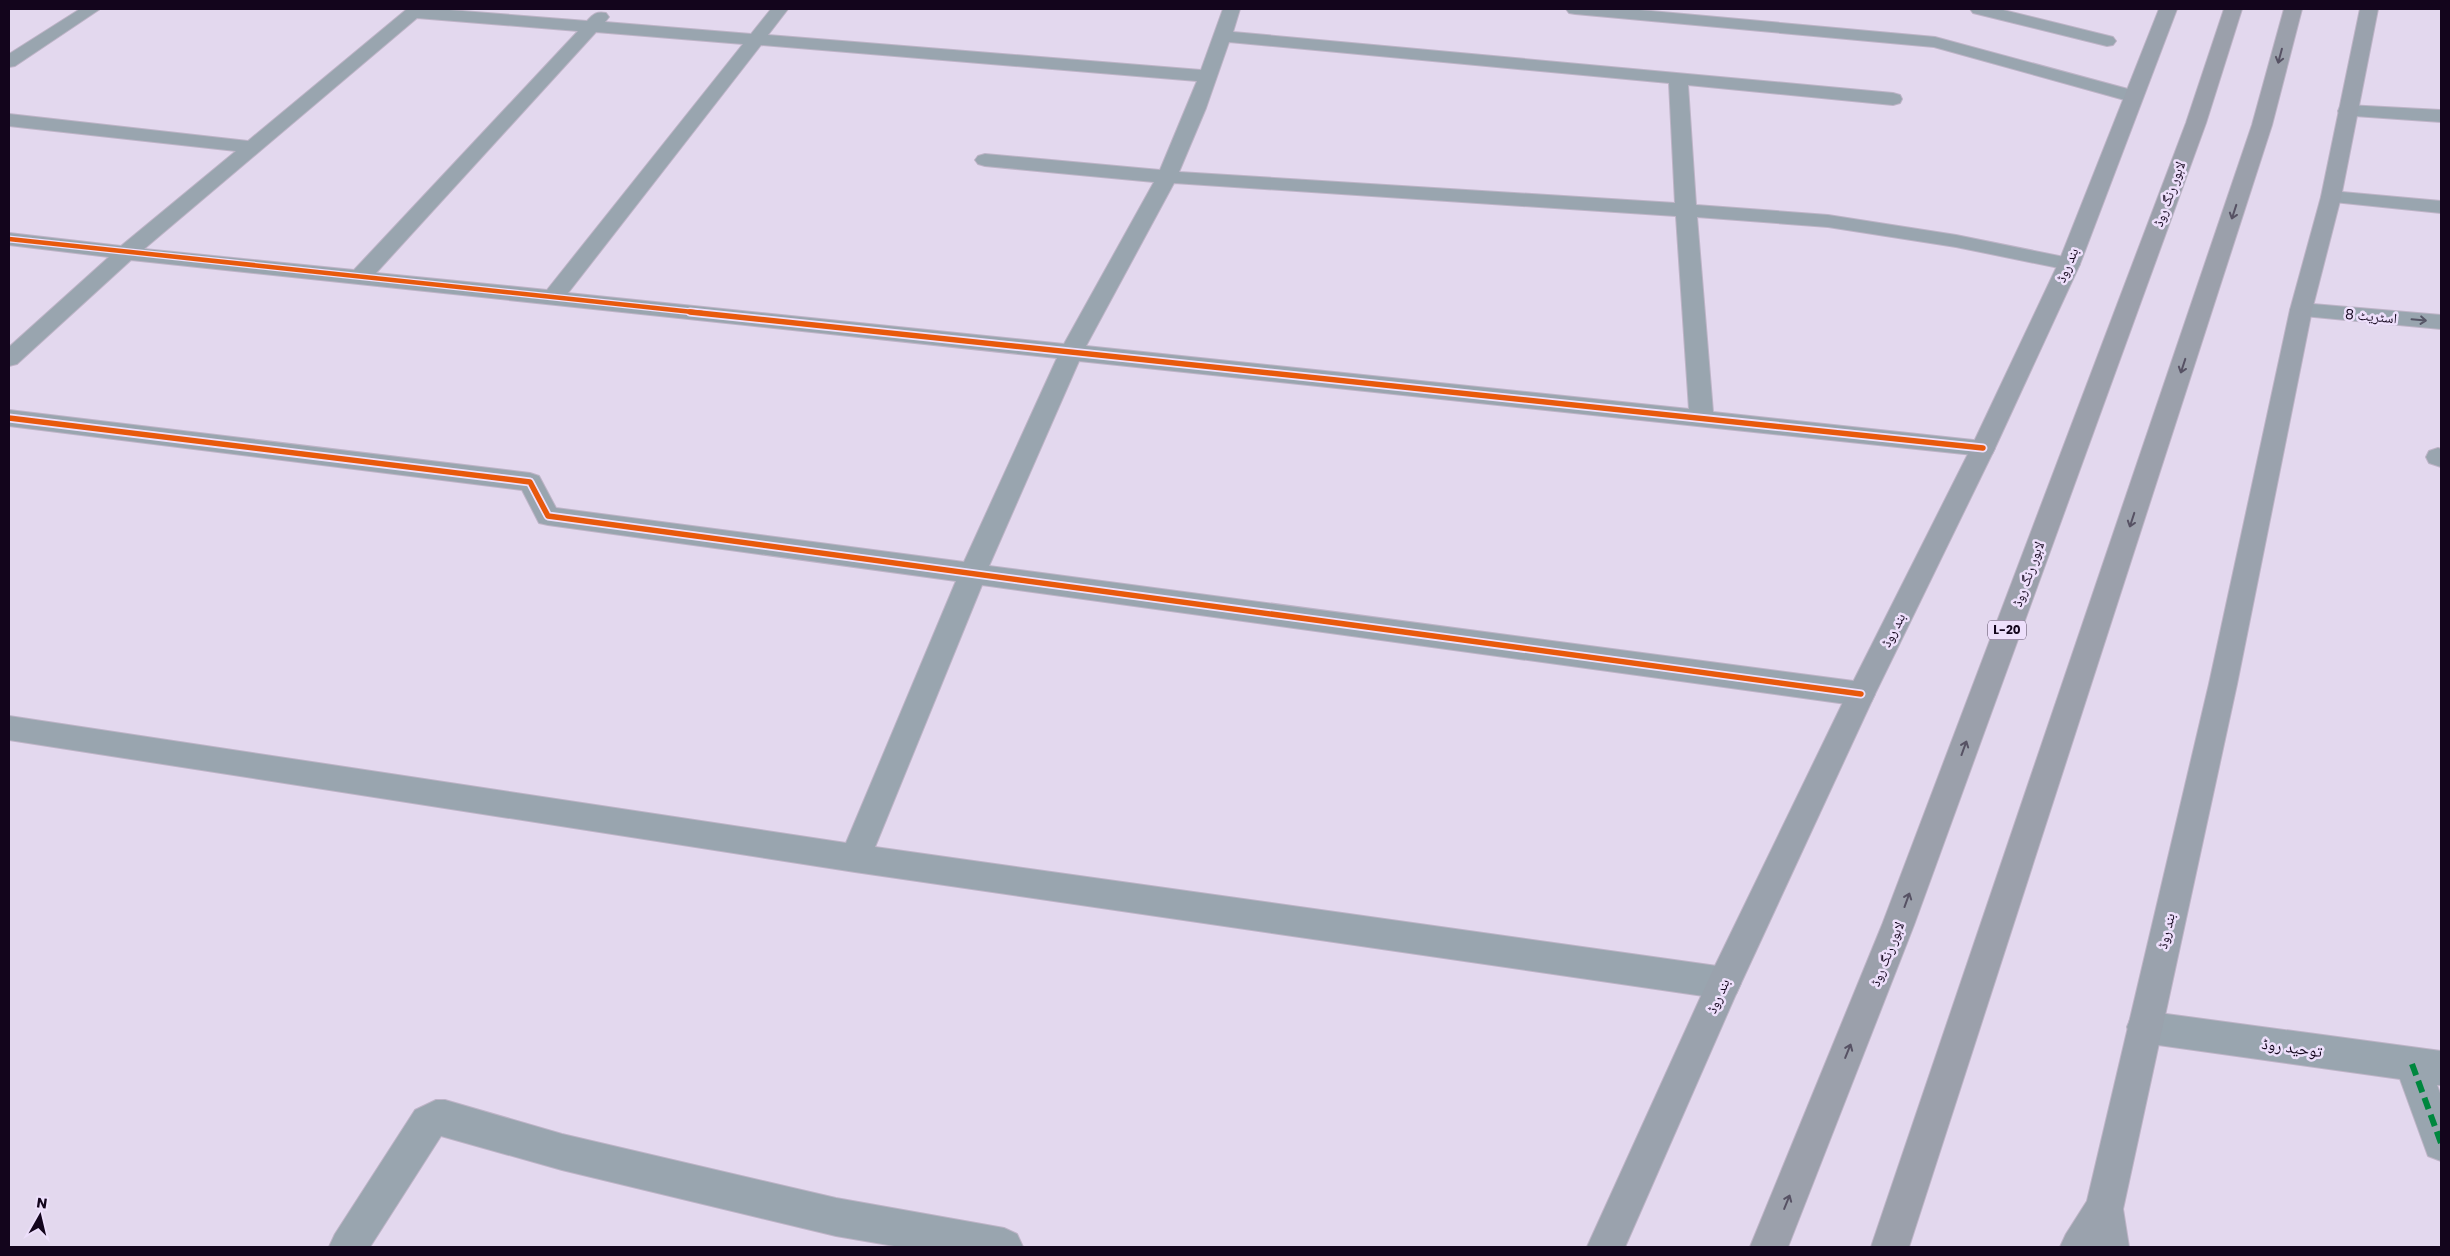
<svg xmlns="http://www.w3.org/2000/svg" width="2450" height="1256" viewBox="0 0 2450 1256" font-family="Poppins,'Noto Naskh Arabic',sans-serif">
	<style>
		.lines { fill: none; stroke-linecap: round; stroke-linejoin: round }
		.minor-casing { stroke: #beb4c7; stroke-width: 2 }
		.major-casing { stroke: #beb4c7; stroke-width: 2 }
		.highway-casing { stroke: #beb4c7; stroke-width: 2 }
		.minor { fill: #99a5af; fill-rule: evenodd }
		.major { fill: #9aa2ad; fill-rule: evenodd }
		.highway { fill: #9ba0ab; fill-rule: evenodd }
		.quiet { stroke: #00873e; stroke-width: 6; stroke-dasharray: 12 6; stroke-linecap: butt }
		.cycleway-far1-casing { stroke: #eddffb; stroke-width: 7 }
		.cycleway-casing { stroke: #eddffb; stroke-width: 9 }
		.cycleway-far1 { stroke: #e8590c; stroke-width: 4.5 }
		.cycleway { stroke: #e8590c; stroke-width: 5.5 }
		.oneway { stroke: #575264 }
		.oneway2 { stroke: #565566 }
		.labels { text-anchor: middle; stroke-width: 5; stroke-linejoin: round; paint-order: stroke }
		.shield { fill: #eddffb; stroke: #54465f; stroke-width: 1 }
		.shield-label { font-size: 12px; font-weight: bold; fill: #13051c }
		.street-label { font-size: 14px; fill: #13051c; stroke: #eddffb }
		.near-street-label { font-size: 16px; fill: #13051c; stroke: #eddffb }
	</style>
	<rect width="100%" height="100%" fill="#e3d8ee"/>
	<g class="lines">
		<g class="minor-casing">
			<path id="minor" d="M 80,9 L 100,9 L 15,66 L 9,67 L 9,54 Z
				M 407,9 L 437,9 L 587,21 C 593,14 597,11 606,13 L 609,17 L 605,22 L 751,34 L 771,9 L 788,9 L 768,35 L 1201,70 L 1223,9 L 1240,9 L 1233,32 L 1893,93 L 1900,95 L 1902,99 L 1900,103 L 1893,105 L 1688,85 L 1696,205 L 1828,215 L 1956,235 L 2069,258 L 2077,259 L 2080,264 L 2077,269 L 2069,270 L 1956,247 L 1828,227 L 1697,217 L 1713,412 L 1992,442 L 1995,448 L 1992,454 L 1983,456 L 1079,361 L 989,566 L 1861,682 L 1871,686 L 1875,694 L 1871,702 L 1861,706 L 982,585 L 875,847 L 1724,967 L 1736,972 L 1741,983 L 1736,994 L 1724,999 L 855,872 L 9,740 L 9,716 L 846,843 L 956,581 L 548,525 L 539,523 L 522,490 L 9,426 L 9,410 L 530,473 L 539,476 L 556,508 L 964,562 L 1057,358 L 131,260 L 17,364 L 9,366 L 9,347 L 109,257 L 9,245 L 9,233 L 121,246 L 236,151 L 9,126 L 9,114 L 248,141 ZM 417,18 L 578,31 L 354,270 L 144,249 ZM 596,32 L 743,44 L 547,290 L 376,273 ZM 1229,42 L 1669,83 L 1675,203 L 1179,172 L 1206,108 ZM 761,45 L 1197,81 L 1160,170 L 985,154 L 978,156 L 975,160 L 978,164 L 985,166 L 1154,182 L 1064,344 L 568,293 ZM 1174,183 L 1676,216 L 1689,409 L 1086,346 Z
				M 1566,9 L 1629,9 L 1935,37 L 2139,92 L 2141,96 L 2139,100 L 2132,102 L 1934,47 L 1575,14 L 1569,13 Z
				M 1970,9 L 1999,9 L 2113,37 L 2116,41 L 2113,45 L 2107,46 L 1973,13 Z
				M 2347,105 L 2441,110 L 2441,122 L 2340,115 L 2338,111 L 2340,107 Z
				M 2331,191 L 2441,201 L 2441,213 L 2324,201 L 2321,197 L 2324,193 Z
				M 2301,303 L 2441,315 L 2441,329 L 2293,315 L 2290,310 L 2293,305 Z
				M 2438,448 L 2441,449 L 2441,467 L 2429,463 L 2426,457 L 2429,451 Z
				M 2144,1011 L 2441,1051 L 2441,1085 L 2437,1085 L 2441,1096 L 2441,1161 L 2428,1156 L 2400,1079 L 2144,1043 L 2132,1039 L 2127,1027 L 2132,1015 Z
				M 436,1100 L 445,1100 L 562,1134 L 836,1198 L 1004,1228 L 1017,1234 L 1023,1247 L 900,1247 L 836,1236 L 562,1170 L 441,1136 L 370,1247 L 329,1247 L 335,1234 L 415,1110 Z"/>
		</g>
		<g class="major-casing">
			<path id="major" d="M 2159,9 L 2177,9 L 2080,264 L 1995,448 L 1875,694 L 1736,994 L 1625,1247 L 1587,1247 L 1712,972 L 1847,694 L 1971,448 L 2058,264 Z
				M 2360,9 L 2378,9 L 2341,197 L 2312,310 L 2237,684 L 2123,1209 L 2129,1247 L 2060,1247 L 2066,1234 L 2087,1201 L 2209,684 L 2290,310 L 2321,197 Z"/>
		</g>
		<g class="highway-casing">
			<path id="highway" d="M 2224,9 L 2242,9 L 2206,123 L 1914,925 L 1788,1247 L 1750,1247 L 1882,925 L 2186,123 Z
				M 2284,9 L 2302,9 L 2272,125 L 1909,1247 L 1871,1247 L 2252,125 Z"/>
		</g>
		<use href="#minor" class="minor"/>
		<use href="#major" class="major"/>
		<use href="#highway" class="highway"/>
		<path class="quiet" d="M 2412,1064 L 2441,1143"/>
		<g class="cycleway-far1-casing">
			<path id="cycleway-far1" d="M 9,239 L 702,313"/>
		</g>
		<g class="cycleway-casing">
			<path id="cycleway" d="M 690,312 L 1983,448
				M 9,418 L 530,482 L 548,516 L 1861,694"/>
		</g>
		<use href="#cycleway-far1" class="cycleway-far1"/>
		<use href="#cycleway" class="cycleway"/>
	</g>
	<defs><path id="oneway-shaft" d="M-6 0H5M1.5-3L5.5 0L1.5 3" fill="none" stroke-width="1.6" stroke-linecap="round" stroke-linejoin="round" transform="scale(1.25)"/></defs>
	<g class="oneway">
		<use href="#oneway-shaft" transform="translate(2280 56) rotate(105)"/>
		<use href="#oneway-shaft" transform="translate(2234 212) rotate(108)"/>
		<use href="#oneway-shaft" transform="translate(2183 366) rotate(108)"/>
		<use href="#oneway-shaft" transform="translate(2132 520) rotate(108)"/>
		<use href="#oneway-shaft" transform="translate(1964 748) rotate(-70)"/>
		<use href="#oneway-shaft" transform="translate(1907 900) rotate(-70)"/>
		<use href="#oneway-shaft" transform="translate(1848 1051) rotate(-68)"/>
		<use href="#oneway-shaft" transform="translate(1787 1202) rotate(-68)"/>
	</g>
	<use class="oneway2" href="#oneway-shaft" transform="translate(2419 320) rotate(5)"/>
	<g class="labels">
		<rect class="shield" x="1988" y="620.5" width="38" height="19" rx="4"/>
		<g class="shield-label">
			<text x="2007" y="634">L-20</text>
		</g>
		<g class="street-label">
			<text transform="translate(2169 194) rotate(-70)" y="5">لاہور رنگ روڈ</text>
			<text transform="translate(2067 265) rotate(-67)" y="5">بند روڈ</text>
			<text transform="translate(2371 316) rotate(5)" y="5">اسٹریٹ 8</text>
			<text transform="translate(2028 574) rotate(-70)" y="5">لاہور رنگ روڈ</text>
			<text transform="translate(1893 630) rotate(-63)" y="5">بند روڈ</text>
			<text transform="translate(2166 931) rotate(-77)" y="5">بند روڈ</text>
			<text transform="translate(1887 954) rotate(-68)" y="5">لاہور رنگ روڈ</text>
			<text transform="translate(1718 996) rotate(-66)" y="5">بند روڈ</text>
		</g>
		<g class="near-street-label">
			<text transform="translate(2292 1047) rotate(8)" y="6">توحید روڈ</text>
		</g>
	</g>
	<rect width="2450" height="1256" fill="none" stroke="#13051c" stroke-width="20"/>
	<g transform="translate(40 1216) rotate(8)" stroke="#eddffb" stroke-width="4" paint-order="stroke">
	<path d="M0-4L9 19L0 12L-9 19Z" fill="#13051c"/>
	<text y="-8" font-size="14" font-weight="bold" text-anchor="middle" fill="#13051c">N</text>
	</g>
</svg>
